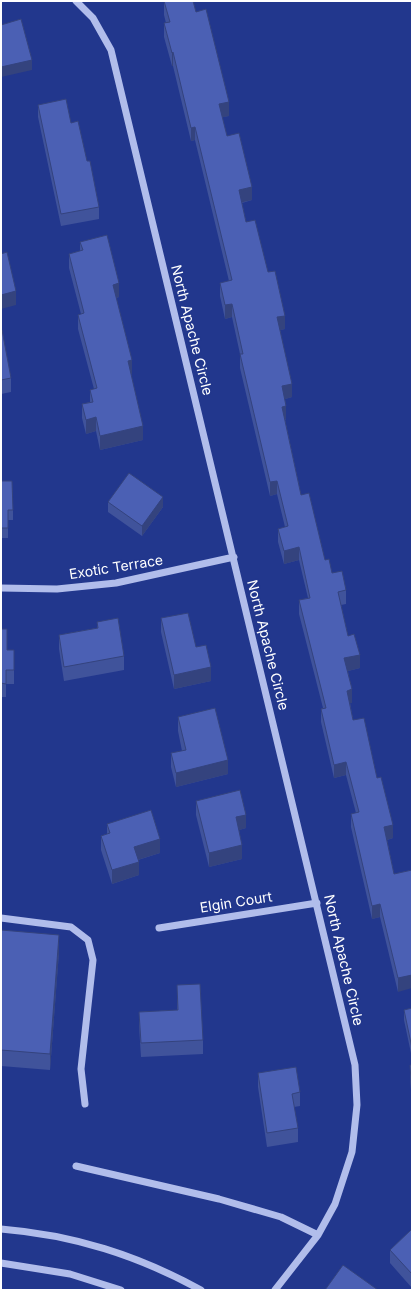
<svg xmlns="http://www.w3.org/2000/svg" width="413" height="1291" viewBox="0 0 413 1291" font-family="Inter,sans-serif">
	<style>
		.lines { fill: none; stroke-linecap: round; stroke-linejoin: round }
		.minor { stroke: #b1bdeb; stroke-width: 7 }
		.wall { fill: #40539b }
		.shaded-wall { fill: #34437e }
		.building { fill: #4b60b4; stroke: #34437e }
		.labels { text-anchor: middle; stroke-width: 3; stroke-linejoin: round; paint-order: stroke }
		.street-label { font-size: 14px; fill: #fff; stroke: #22378d }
	</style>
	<rect width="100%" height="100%" fill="#22378d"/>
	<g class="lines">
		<path class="minor" d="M 76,1 L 93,18 L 111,50 L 355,1065 L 357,1105 L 352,1152 L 335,1204 L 318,1235 L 275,1290
			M 1,588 L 57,589 L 116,583 L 234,557
			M 1,918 L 71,927 L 88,940 L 93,960 L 81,1069 L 85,1104
			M 159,928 L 317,903
			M 76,1166 L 219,1199 L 281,1217 L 318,1235
			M 1,1229 C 74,1235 137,1255 201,1290
			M 1,1263 L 70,1274 L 121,1290"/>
	</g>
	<path class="wall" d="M 164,1 L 196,12 L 229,116 L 222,117 L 227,136 L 252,200 L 242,203 L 246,222 L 268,272 L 285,329 L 280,330 L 292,397 L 285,399 L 286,419 L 285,420 L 301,495 L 325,560 L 332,573 L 346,590 L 346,604 L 341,605 L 348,636 L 360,668 L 348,671 L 352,703 L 350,703 L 353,720 L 377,778 L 393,838 L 387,840 L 394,874 L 412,870 L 398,992 L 380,917 L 372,919 L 351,827 L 351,814 L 356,813 L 346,775 L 334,778 L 321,722 L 321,709 L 323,708 L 299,614 L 299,600 L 308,598 L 299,560 L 284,564 L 278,542 L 278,529 L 285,527 L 277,494 L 270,496 L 240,368 L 240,354 L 232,317 L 225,319 L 220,296 L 220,283 L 229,281 L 195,140 L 191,141 L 173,66 L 172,66 L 164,37 L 164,23 L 166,23 L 164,15 Z
		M 38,105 L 71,123 L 87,161 L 99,207 L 99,219 L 61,226 L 38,117 Z
		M 80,242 L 119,297 L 116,298 L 132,374 L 131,374 L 143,440 L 100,450 L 96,431 L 86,434 L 82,418 L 82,404 L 90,402 L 90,390 L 94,389 L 78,329 L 78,315 L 81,314 L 69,268 L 69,254 L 80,251 Z
		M 1,330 L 11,378 L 11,392 L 1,394 Z
		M 1,481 L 13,510 L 13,520 L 8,520 L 8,538 L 1,538 Z
		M 108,502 L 163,507 L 142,536 L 108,512 Z
		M 161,618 L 196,647 L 211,681 L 174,689 L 161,632 Z
		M 97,622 L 124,656 L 124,670 L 64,681 L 59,649 L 59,635 L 97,628 Z
		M 1,629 L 7,650 L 14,650 L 14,684 L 6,684 L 6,697 L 1,697 Z
		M 178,717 L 228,774 L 176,787 L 171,767 L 171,753 L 182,751 L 178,731 Z
		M 196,801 L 246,828 L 239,830 L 242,859 L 209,867 L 196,815 Z
		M 107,824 L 160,853 L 138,860 L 139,875 L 112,884 L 101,850 L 101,836 L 107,834 Z
		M 1,930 L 59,952 L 50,1070 L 1,1066 Z
		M 177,985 L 203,1040 L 203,1054 L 141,1057 L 139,1026 L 139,1012 L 177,1010 Z
		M 412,1008 L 412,1058 L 404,1020 L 404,1010 Z
		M 410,1065 L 412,1065 L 412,1106 L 410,1075 Z
		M 258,1073 L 300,1092 L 300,1106 L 294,1107 L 298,1128 L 298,1142 L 267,1147 L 258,1087 Z
		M 412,1229 L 412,1288 L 390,1263 L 390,1250 Z"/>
	<path class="shaded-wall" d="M 173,52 L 173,66 L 172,66 L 172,53 Z
		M 32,60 L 32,70 L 1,77 L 1,67 Z
		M 229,102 L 229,116 L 219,118 L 219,104 Z
		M 195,127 L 195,140 L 191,141 L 191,128 Z
		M 252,187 L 252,200 L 239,203 L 239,190 Z
		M 119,283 L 119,297 L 113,299 L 113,285 Z
		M 16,291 L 16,305 L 1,309 L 1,295 Z
		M 232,304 L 232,317 L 225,319 L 225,305 Z
		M 285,316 L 285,329 L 277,331 L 277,317 Z
		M 132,360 L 132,374 L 128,375 L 128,361 Z
		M 292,384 L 292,397 L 282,400 L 282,386 Z
		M 286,406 L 286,419 L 282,420 L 282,407 Z
		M 96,417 L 96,431 L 86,434 L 86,420 Z
		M 143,426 L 143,440 L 100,450 L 100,436 Z
		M 277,481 L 277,494 L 270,496 L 270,482 Z
		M 163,497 L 163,507 L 142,536 L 142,526 Z
		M 299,547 L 299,560 L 284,564 L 284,551 Z
		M 360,655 L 360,668 L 344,672 L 344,658 Z
		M 211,667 L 211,681 L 174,689 L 174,675 Z
		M 352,689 L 352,703 L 347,704 L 347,691 Z
		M 228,760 L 228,774 L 176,787 L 176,773 Z
		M 346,762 L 346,775 L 334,778 L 334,765 Z
		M 246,815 L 246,828 L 236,831 L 236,817 Z
		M 393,825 L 393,838 L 384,841 L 384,827 Z
		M 160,839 L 160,853 L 134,861 L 134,847 Z
		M 242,845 L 242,859 L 209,867 L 209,853 Z
		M 139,862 L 139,875 L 112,884 L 112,870 Z
		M 380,904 L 380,917 L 372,919 L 372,906 Z
		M 59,935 L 59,952 L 50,1070 L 50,1054 Z
		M 412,975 L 412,988 L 398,992 L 398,978 Z"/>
	<path class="building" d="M 164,1 L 193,1 L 196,12 L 206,9 L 229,102 L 219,104 L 227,136 L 239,133 L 252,187 L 239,190 L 246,222 L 255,220 L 268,272 L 275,271 L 285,316 L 277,317 L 292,384 L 282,386 L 286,406 L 282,407 L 301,495 L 309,493 L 325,560 L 329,559 L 332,573 L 342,571 L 346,590 L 338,592 L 348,636 L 354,634 L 360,655 L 344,658 L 352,689 L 347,691 L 353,720 L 364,718 L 377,778 L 381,777 L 393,825 L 384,827 L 394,874 L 412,870 L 412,975 L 398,978 L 380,904 L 372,906 L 351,814 L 359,812 L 346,762 L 334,765 L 321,709 L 326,708 L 299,600 L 310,598 L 299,547 L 284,551 L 278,529 L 288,526 L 277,481 L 270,482 L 240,354 L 243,354 L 232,304 L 225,305 L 220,283 L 232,280 L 195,127 L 191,128 L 173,52 L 172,53 L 164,23 L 170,22 Z
		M 21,19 L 32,60 L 1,67 L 1,25 Z
		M 66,99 L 71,123 L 78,121 L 87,161 L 90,161 L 99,207 L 61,214 L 38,105 Z
		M 107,235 L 119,283 L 113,285 L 132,360 L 128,361 L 143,426 L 100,436 L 96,417 L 86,420 L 82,404 L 93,402 L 90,390 L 97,388 L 78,315 L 84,313 L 69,254 L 83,250 L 80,242 Z
		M 7,252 L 16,291 L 1,295 L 1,254 Z
		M 1,330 L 2,330 L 11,378 L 1,380 Z
		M 129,473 L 163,497 L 142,526 L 108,502 Z
		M 1,481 L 12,481 L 13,510 L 8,510 L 8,528 L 1,528 Z
		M 188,613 L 196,647 L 206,645 L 211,667 L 174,675 L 161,618 Z
		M 118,618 L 124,656 L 64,667 L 59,635 L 98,628 L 97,622 Z
		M 1,629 L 7,629 L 7,650 L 14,650 L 14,670 L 6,670 L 6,684 L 1,683 Z
		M 215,708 L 228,760 L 176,773 L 171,753 L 186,750 L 178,717 Z
		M 240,790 L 246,815 L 236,817 L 242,845 L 209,853 L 196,801 Z
		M 151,810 L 160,839 L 134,847 L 139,862 L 112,870 L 101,836 L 110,833 L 107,824 Z
		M 1,930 L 59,935 L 50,1054 L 1,1050 Z
		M 200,984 L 203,1040 L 141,1043 L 139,1012 L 178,1010 L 177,985 Z
		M 412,1008 L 412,1048 L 404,1010 Z
		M 410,1065 L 412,1065 L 412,1096 Z
		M 296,1067 L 300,1092 L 292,1094 L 298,1128 L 267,1133 L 258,1073 Z
		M 412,1229 L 412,1274 L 390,1250 Z
		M 343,1265 L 378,1290 L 325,1290 Z"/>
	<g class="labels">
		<g class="street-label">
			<text transform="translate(192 330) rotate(76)" y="5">North Apache Circle</text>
			<text transform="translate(116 567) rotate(-9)" y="5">Exotic Terrace</text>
			<text transform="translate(268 645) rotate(76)" y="5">North Apache Circle</text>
			<text transform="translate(236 902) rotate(-9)" y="5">Elgin Court</text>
			<text transform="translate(344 960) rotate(77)" y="5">North Apache Circle</text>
		</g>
	</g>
	<rect width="413" height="1291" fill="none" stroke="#ffffff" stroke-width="4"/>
</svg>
